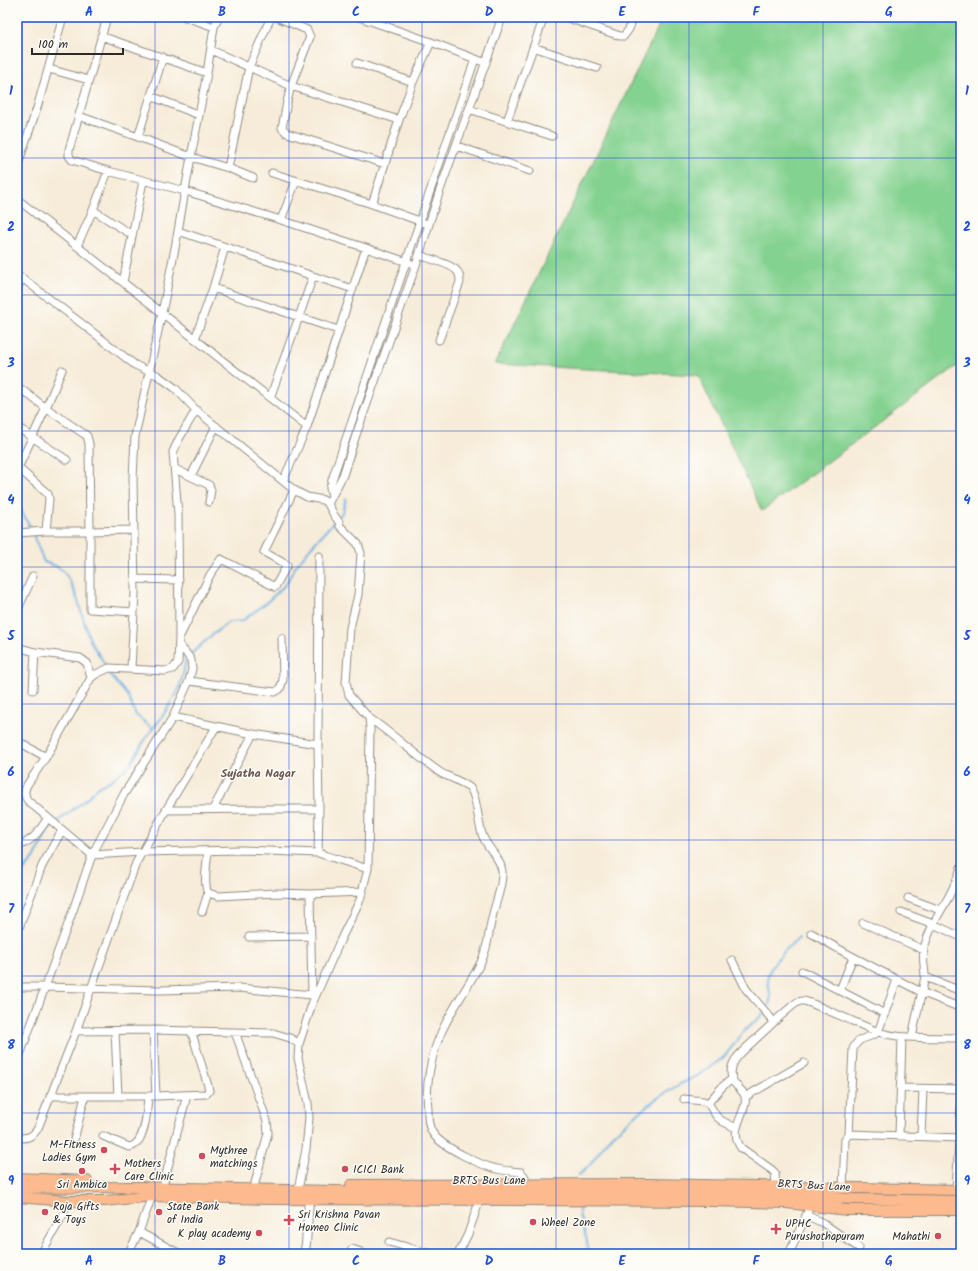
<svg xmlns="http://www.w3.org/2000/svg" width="978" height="1271" viewBox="0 0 978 1271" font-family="Kalam,sans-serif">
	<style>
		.green { fill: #84d290; stroke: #587e5e }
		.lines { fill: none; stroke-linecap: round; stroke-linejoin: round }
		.stream { stroke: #6ab0e0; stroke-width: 2 }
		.minor-casing { stroke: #918c82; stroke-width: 9 }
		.tertiary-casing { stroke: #918c82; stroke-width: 10 }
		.primary-casing { stroke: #918c82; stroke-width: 12 }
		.minor { stroke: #fff; stroke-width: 7 }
		.tertiary { stroke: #fff; stroke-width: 8 }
		.primary { stroke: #fcba8e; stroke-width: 10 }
		.grid { fill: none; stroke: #1d4ed8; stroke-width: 1; stroke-opacity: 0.55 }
		.poi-dot { fill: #d1495b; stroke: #fdfcf7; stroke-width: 1.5 }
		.labels { text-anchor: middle; stroke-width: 3; stroke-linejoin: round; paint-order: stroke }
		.poi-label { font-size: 11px; fill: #2b2b2b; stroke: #fdfcf7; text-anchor: start }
		.street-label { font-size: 11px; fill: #2b2b2b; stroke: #fdfcf7 }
		.neighbourhood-label { font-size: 12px; font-weight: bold; fill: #6c5651; stroke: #fdfcf7 }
		.neatline { fill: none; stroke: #1d4ed8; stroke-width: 1.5 }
		.grid-label { font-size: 13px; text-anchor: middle; font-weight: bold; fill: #1d4ed8 }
	</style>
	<rect width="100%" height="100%" fill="#fdfcf7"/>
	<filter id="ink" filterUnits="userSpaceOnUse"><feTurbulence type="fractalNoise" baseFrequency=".025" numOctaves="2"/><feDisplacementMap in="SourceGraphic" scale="8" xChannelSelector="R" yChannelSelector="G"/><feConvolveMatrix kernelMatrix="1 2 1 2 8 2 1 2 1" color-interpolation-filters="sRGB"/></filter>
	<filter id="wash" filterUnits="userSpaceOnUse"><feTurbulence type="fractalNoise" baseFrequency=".012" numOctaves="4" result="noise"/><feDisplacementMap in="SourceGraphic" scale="16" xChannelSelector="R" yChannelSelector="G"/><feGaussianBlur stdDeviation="0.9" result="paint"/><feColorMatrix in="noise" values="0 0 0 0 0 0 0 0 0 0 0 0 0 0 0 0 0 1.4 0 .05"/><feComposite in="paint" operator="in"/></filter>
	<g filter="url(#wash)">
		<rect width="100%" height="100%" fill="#f7ecd9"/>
		<path class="green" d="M 663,17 L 961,17 L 961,363 L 762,511 L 698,375 L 495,364 Z"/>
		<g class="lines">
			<path class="stream" d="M 17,503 L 32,530
				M 33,534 L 44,562 C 49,564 54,565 58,567 C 75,577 83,622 90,640 C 94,649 102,658 106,667
				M 190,655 L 212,635 L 229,622 L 242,621 L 266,603 L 286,584 L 295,567 L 311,547 L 342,513 L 346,499
				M 108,671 L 112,677 L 127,695 L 136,715 L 147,724 L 153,728
				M 17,876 L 23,871 L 34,859 L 47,833 L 52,826 L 84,801 L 98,787 L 110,781 L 130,765 L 141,746 L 153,728 L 160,720 L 178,691 L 183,675 L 186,658
				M 766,1009 C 776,997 766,989 768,976 C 771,962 789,947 799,937
				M 579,1175 L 590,1165 L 608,1139 L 632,1118 L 656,1099 L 680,1084 L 697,1076 L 723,1058 L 746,1029 L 760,1017 L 764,1012
				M 579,1207 L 579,1214 L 587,1241 L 588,1254"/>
		</g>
	</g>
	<g filter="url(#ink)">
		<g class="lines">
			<g class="minor-casing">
				<path id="minor" d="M 107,17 L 69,150 L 69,156 L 72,160 L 108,171 L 185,191 L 281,220 L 366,248
					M 185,17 L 203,23
					M 205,17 L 203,23 L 214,27
					M 277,17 L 307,30 L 310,37 L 291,86 L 287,102 L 282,128 L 287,133 L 385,164
					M 359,17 L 431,42
					M 565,17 L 620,36 L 624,36 L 629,29 L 633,17
					M 101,36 L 207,73
					M 533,47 L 597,68
					M 211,50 L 291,86 L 399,120
					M 357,63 L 413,82
					M 49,69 L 89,80
					M 151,96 L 199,115
					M 469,109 L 552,136
					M 79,116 L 138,137 L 163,57
					M 507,121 L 544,17
					M 138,137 L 191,157 L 228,168 L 253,178
					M 457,146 L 530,171
					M 17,167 L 37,108 L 63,17
					M 228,168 L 249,67 L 271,17
					M 108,171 L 93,210 L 132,235
					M 272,173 L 372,204 L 425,223
					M 17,199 L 307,427
					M 372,204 L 399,120 L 413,82 L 431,42 L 486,63
					M 281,220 L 296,181
					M 178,231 L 313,276
					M 77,246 L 93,210
					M 419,255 C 427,258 451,264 456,270 C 460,273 460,278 460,282 L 439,340
					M 123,282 L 143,181
					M 17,288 L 22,278 L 81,323 L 135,365 L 157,375 L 175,388 L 196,410 L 294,490 L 307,497 L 323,500 L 328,504 L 334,515 L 339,522 L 340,526 L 358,544 L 361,553 L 358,595 L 350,628 L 346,682 L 349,695 L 369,718 L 370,728 L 368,869 L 318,853 L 242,850 L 142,852 L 92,855 L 28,801 C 24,796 24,791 27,785 L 46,757 L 91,678 L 96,674 L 109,668 L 165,671 L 173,669 L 178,662 L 179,637 L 178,515 L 173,452 L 179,439 L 196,410
					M 213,288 L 299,317 L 313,276 L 353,289
					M 195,339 L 213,288 L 225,247
					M 17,386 L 46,408 L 87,436 L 89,444 L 90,531 L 46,531 L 17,533
					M 270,398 L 299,317 L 338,330
					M 17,427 L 67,460
					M 17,467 L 48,494 L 49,499 L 46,531
					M 18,468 L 46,408 L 62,370
					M 175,469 L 209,485 L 211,490 L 209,502
					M 191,476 L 216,426
					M 283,481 L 307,427 L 366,248 L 410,263
					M 332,496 L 330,488 L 332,480 L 475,59
					M 328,504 L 343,475 L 356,435 L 416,265 L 439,193 L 501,20 L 494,17
					M 134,530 L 90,531 L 90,609 L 134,612
					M 135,579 L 179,580
					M 17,611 L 33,576
					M 181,634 L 210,575 L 221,559 L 275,587 L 287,565 L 264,552 L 294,490
					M 179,645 L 186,653 L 191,660 L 192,669 L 189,681 L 173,717 L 124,794 L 92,855 L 71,916 L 45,987 L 159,990 L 239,988 L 312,995
					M 17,647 L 35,652 L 80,658 L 87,663 L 91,678
					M 131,668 L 135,593 L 133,479 L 135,436 L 162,313 L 175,248 L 191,157 L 207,73 L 214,27 L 219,17
					M 189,681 L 275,692 L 280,689 L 283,680 L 282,638
					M 33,690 L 35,652
					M 173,717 L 253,734 L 318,744 L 319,809 L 318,853
					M 369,718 C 394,735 416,756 441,773 C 447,776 468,785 470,788 C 477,796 478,823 482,834 C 486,848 500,856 502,871 C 503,887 495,903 492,918 C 488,934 489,945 481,962 C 469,986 452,1008 441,1033 C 431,1056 425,1085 428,1109 C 428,1118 428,1128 434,1135 C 443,1147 482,1166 497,1169 C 505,1171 513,1171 521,1172 L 525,1177 L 525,1184
					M 17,741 L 46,757
					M 318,744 L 319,556
					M 213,809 L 253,734
					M 166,810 L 272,809 L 319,809
					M 17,846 C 33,842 39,831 48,818
					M 208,851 C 207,862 203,884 208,893 L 218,896 L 276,893 L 310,894 L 312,995 L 316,995
					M 310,894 L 363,892
					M 908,898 L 940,910
					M 202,912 L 208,893
					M 901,912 L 933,924 L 961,937
					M 863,923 L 924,950
					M 17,933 L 42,866 L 62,830
					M 811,933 L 844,952 L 921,992 L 961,1008
					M 249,937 L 311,936
					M 732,960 L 746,989 L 774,1022
					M 802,971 L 885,1014
					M 925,977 L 961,991
					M 17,987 L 45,987 L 17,1063
					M 840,990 L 853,957
					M 153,1030 L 156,1096
					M 76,1031 L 153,1030 L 273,1033 L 290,1038 L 299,1044
					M 115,1031 L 118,1096
					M 235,1032 L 267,1121 L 268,1133 L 255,1183
					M 912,1037 L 925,977 C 925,968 922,958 924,949 C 931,919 954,896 961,867
					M 900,1088 L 961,1089
					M 50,1096 L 156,1096 L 206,1094 L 209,1091 L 208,1086 L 191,1030
					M 745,1097 L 804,1063
					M 684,1099 L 703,1101 L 708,1103 L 717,1117 L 722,1121 L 736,1128
					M 708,1103 L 723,1086 L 732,1079
					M 849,1134 L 853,1049 C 859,1035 868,1040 878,1032 L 897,980
					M 103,1136 L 129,1147 C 146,1145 147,1109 148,1096
					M 899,1136 L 902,1037
					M 921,1136 L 923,1089
					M 17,1138 C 27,1138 32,1138 38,1128 L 76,1031 L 136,863 L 166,810 L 216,727
					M 74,1140 L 85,1096
					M 164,1182 L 187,1095
					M 299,1185 L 306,1149 L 309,1118 L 308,1103 L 298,1058 L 299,1044 L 312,1004 L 340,941 L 360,900 L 368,869
					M 776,1186 L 775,1173 L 772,1170 L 741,1148 C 730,1131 741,1121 745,1104 C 748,1090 735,1089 732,1078 C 730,1072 732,1065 735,1060 C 741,1051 751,1044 759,1036 C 771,1025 783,1013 796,1003 C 802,999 807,1002 813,1004 L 878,1032 C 904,1040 934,1037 961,1038
					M 843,1188 L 845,1139 L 849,1134 L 960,1138
					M 956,1190 L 961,1108
					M 806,1215 L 823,1223 L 859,1248
					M 139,1232 L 180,1254
					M 389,1242 L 432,1254
					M 352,1249 L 361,1252 L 362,1254
					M 41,1254 L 63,1215 L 68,1201
					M 128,1254 L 139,1232 L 152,1196
					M 458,1254 L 468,1234 L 480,1199
					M 789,1254 L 808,1211"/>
			</g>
			<g class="tertiary-casing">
				<path id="tertiary" d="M 304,1254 L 306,1244 L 309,1199"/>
			</g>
			<g class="primary-casing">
				<path id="primary" d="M 17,1178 L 87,1181
					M 351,1185 L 648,1184 L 961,1190
					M 17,1188 L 135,1187 L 386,1192 L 656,1191 L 793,1196 L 854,1199 L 961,1201
					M 17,1197 L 68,1201 L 105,1201 L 152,1196 L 267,1199 L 711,1201 L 787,1203 L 847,1210 L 961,1210"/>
			</g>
			<use href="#minor" class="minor"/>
			<use href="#tertiary" class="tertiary"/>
			<use href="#primary" class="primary"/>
		</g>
	</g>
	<path class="grid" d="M 155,17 L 155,1254M 289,17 L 289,1254M 422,17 L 422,1254M 556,17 L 556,1254M 689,17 L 689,1254M 823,17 L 823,1254M 17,158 L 961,158M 17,295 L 961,295M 17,431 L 961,431M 17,567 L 961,567M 17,704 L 961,704M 17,840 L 961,840M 17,976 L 961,976M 17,1113 L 961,1113"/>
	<g class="poi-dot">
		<circle cx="104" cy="1150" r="4"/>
		<circle cx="202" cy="1156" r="4"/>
		<path d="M113 1163h4v4h4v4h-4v4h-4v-4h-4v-4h4z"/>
		<circle cx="345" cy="1169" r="4"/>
		<circle cx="82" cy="1171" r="4"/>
		<circle cx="45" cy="1212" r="4"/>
		<circle cx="159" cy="1212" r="4"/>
		<path d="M287 1214h4v4h4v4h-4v4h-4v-4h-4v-4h4z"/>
		<circle cx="533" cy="1222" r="4"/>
		<path d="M774 1223h4v4h4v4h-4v4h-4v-4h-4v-4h4z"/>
		<circle cx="259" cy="1233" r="4"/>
		<circle cx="938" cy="1236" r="4"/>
	</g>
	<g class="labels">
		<g class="poi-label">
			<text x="96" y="1148" text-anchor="end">M-Fitness<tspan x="96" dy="13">Ladies Gym</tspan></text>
			<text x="210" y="1154">Mythree<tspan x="210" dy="13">matchings</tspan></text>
			<text x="124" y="1167">Mothers<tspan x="124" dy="13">Care Clinic</tspan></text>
			<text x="353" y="1173">ICICI Bank</text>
			<text x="82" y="1188" text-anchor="middle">Sri Ambica</text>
			<text x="53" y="1210">Roja Gifts<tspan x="53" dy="13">&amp; Toys</tspan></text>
			<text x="167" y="1210">State Bank<tspan x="167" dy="13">of India</tspan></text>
			<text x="298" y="1218">Sri Krishna Pavan<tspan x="298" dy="13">Homeo Clinic</tspan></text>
			<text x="541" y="1226">Wheel Zone</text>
			<text x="785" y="1227">UPHC<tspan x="785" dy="13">Purushothapuram</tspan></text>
			<text x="251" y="1237" text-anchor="end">K play academy</text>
			<text x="930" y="1240" text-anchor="end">Mahathi</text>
		</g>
		<g class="street-label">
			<text x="489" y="1184">BRTS Bus Lane</text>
			<text transform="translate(814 1185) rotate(3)" y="4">BRTS Bus Lane</text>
		</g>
		<g class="neighbourhood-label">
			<text x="258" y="777">Sujatha Nagar</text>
		</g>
	</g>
	<rect width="978" height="1271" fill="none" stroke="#fdfcf7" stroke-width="44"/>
	<path d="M32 48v6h91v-6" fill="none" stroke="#2b2b2b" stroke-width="2"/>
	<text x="38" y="48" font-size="12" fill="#2b2b2b" stroke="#fdfcf7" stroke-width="3" paint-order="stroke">100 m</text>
	<rect x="22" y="22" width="934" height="1227" class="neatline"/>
	<g class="grid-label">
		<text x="89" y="16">A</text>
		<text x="222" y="16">B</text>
		<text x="356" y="16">C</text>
		<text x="489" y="16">D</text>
		<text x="622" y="16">E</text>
		<text x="756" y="16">F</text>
		<text x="889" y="16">G</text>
		<text x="11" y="95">1</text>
		<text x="967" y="95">1</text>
		<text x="11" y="231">2</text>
		<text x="967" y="231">2</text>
		<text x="11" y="367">3</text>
		<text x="967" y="367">3</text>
		<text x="11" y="504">4</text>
		<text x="967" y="504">4</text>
		<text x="11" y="640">5</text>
		<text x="967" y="640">5</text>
		<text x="11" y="776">6</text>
		<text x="967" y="776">6</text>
		<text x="11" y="913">7</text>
		<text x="967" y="913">7</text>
		<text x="11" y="1049">8</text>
		<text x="967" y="1049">8</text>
		<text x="11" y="1185">9</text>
		<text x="967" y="1185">9</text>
		<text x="89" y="1265">A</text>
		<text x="222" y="1265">B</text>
		<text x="356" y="1265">C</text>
		<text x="489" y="1265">D</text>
		<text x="622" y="1265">E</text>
		<text x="756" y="1265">F</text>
		<text x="889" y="1265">G</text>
	</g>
</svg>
